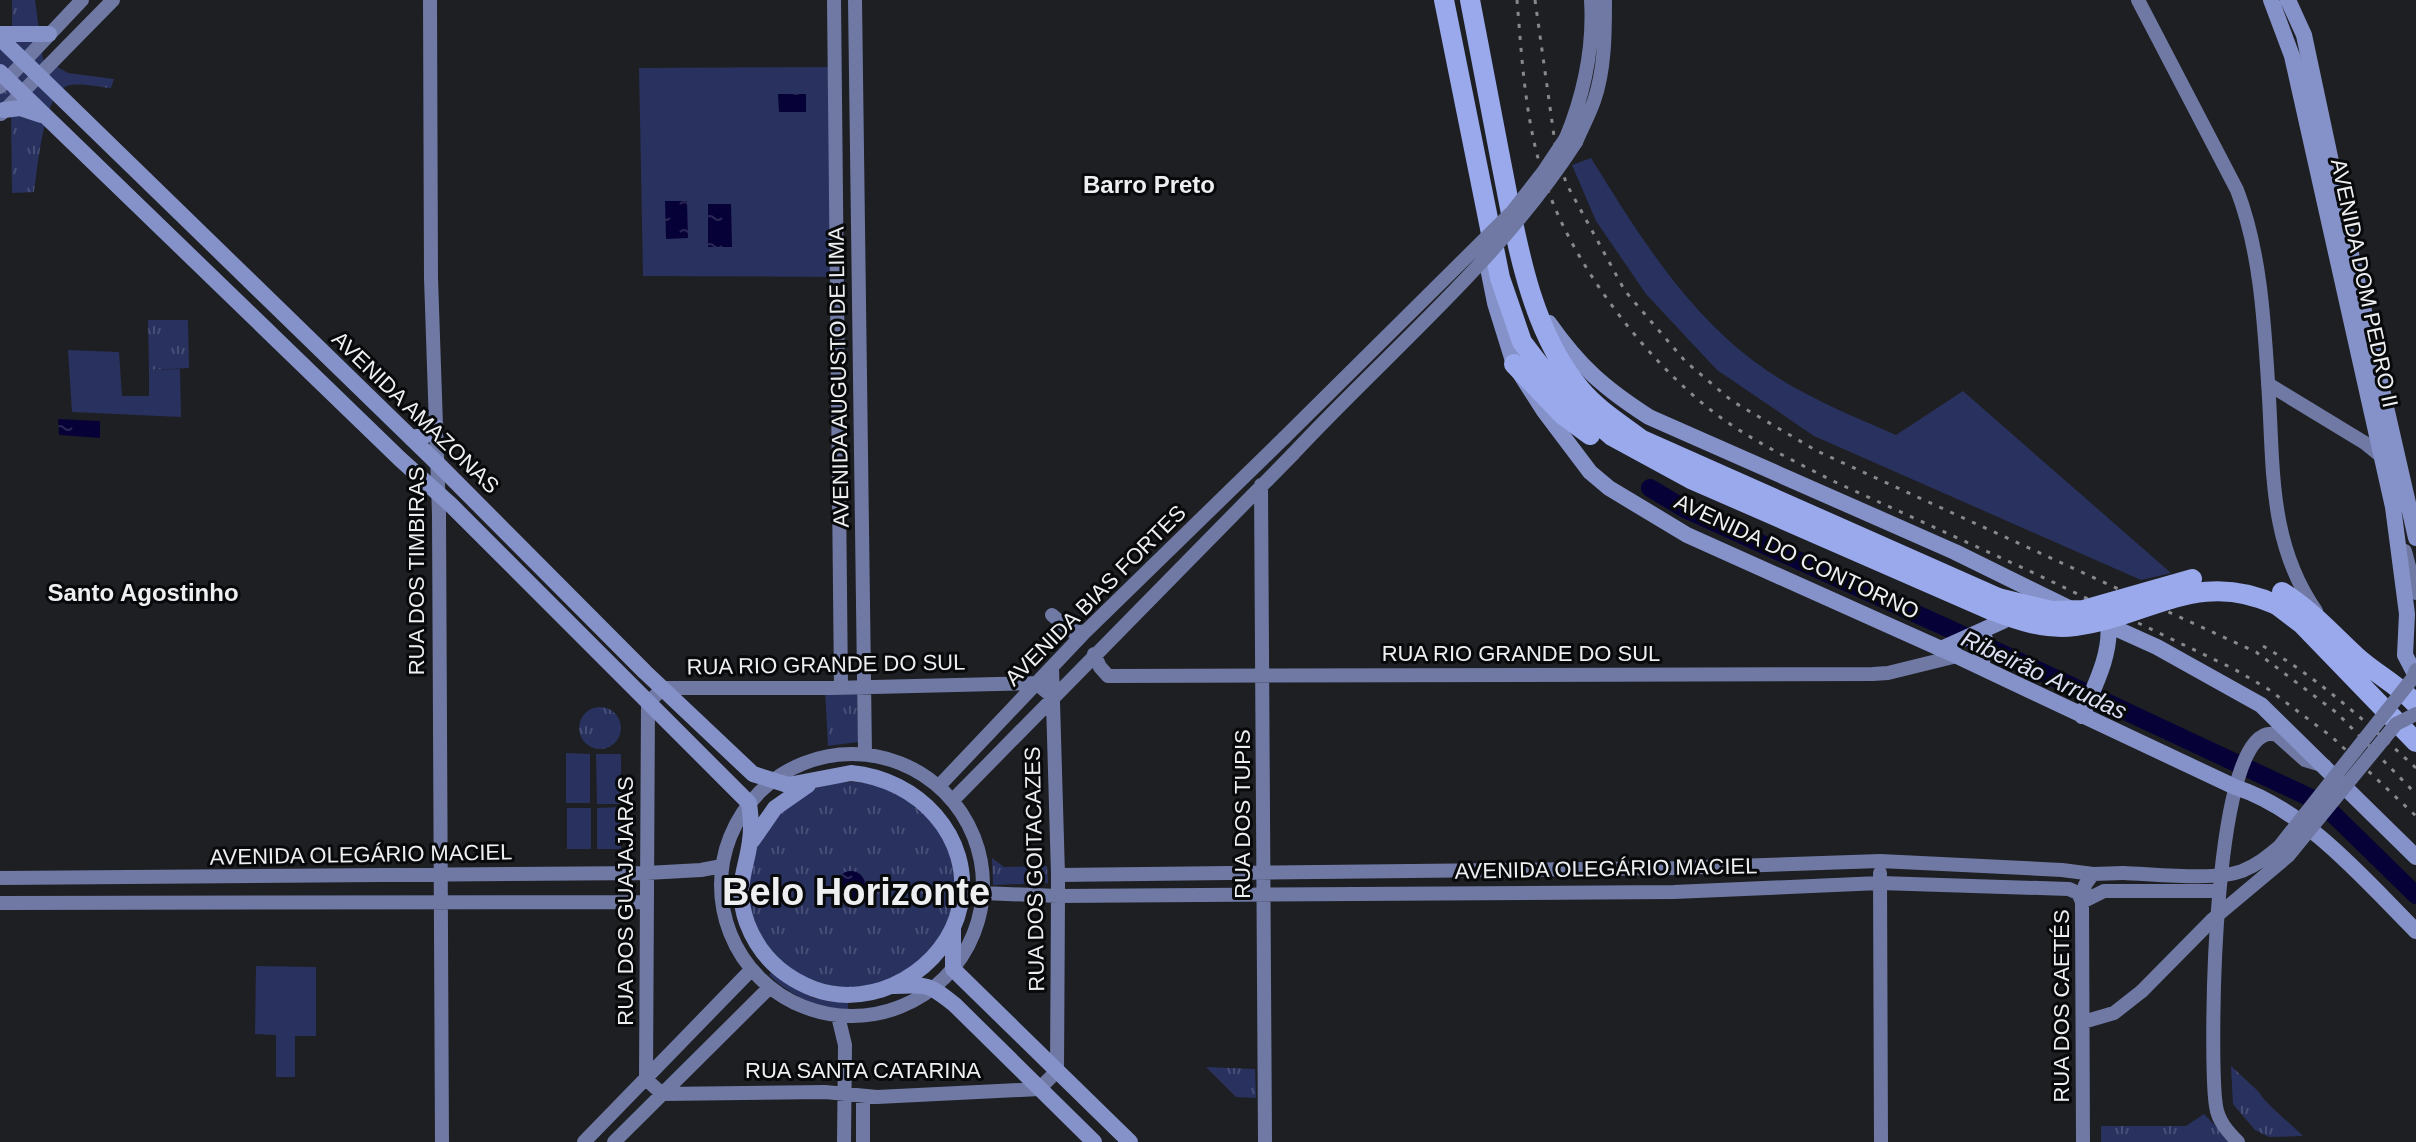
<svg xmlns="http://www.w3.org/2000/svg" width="2416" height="1142" viewBox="0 0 2416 1142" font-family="Arial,sans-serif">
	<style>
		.grass { fill: #29315e }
		.park { fill: url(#park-tufts) }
		.water { fill: url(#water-ripples) }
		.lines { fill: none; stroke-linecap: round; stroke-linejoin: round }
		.river { stroke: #060237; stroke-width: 18 }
		.secondary { stroke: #6f79a4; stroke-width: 14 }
		.primary { stroke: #8592c9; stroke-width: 16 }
		.highway { stroke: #99a9eb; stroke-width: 20 }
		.rail { stroke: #88898c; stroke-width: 3; stroke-dasharray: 4 8; stroke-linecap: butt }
		.secondary-bridge { stroke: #6f79a4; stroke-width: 14 }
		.highway-bridge { stroke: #99a9eb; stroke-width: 20 }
		.labels { text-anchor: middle; stroke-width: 6; stroke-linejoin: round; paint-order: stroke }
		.street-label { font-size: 22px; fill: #eeeff1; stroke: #08090a }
		.neighbourhood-label { font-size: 24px; font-weight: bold; fill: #eeeff1; stroke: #08090a }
		.water-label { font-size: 24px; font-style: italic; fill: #dbe0f3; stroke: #08090a }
		.town-label { font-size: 38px; font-weight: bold; fill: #eeeff1; stroke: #08090a }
	</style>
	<defs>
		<pattern id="park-tufts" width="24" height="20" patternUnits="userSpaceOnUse" patternTransform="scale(2)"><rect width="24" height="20" fill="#29315e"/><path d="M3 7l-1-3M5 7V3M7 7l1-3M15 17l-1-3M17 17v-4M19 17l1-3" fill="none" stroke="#484f76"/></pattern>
		<pattern id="water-ripples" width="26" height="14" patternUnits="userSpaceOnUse" patternTransform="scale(2)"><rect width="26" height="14" fill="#060237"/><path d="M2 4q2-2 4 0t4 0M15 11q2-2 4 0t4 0" fill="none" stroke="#2b2754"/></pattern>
	</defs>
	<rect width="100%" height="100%" fill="#1e1f22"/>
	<path class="grass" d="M 835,67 L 837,277 L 643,276 L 639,68 Z
		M 1591,158 C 1637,232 1684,309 1755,362 C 1798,394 1848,414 1896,435 L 1963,391 L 2171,573 L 2141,580 L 1814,436 L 1717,370 L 1646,294 L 1596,221 L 1572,165 Z
		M 68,350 L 119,352 L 122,396 L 149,396 L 149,370 L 180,369 L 181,417 L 72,412 Z
		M 566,753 L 590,754 L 590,803 L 566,803 Z
		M 596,754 L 621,754 L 621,804 L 597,804 Z
		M 621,807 L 621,849 L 597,849 L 597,808 Z
		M 567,808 L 591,808 L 591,849 L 567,849 Z
		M 256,966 L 316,967 L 316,1036 L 295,1036 L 295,1077 L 276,1077 L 276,1035 L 255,1034 Z
		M 771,973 L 813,998 L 848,1003 L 848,1010 C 817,1007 792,997 769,975 Z"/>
	<path class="park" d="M 12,0 L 35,0 L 43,59 L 68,73 L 114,79 L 111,88 C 98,87 78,82 67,86 C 43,94 38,169 34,192 L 12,193 L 11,111 L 0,106 L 0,48 L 12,35 Z
		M 148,320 L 188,320 L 189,368 L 149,370 Z
		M 825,690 L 857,690 L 858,742 L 828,746 Z
		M579 728a21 21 0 1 1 42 0a21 21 0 1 1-42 0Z
		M748 885a103 103 0 1 1 206 0a103 103 0 1 1-206 0Z
		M 992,858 L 1004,867 L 1047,866 L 1048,883 L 993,885 Z
		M 2231,1066 L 2259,1092 C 2263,1101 2293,1126 2303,1136 L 2269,1137 L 2255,1130 L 2233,1104 Z
		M 1206,1067 L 1255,1069 L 1256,1098 L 1236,1097 Z
		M 2204,1114 L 2231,1142 L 2101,1142 L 2101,1126 L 2186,1126 Z"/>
	<path class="water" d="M 778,94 L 806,94 L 806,112 L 779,112 Z
		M 665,201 L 687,201 L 688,238 L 666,239 Z
		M 708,204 L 731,204 L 732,247 L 708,247 Z
		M 58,419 L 100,421 L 100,438 L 59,435 Z
		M837 885a14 14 0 1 1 28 0a14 14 0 1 1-28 0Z"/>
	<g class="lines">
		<path class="river" d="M 1650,488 L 1685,509 L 1954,631 L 2311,798 L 2332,813 L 2416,895"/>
		<path class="secondary" d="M 430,0 L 431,278 L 439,514 L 442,1142
			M 834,0 L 841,688
			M 855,0 L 865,754
			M 2138,0 L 2237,190 C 2260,250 2264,319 2268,382 C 2274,463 2267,541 2316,611
			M 0,87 L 82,0
			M 1,114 L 113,0
			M 1566,138 C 1584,94 1594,48 1591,0
			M 1576,142 C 1582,128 1589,115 1594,101 C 1605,69 1605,33 1605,0
			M 2268,384 L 2365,443 L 2381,456
			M 1261,485 L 1265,1142
			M 2405,551 L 2416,593
			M 1052,615 L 1071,631 L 1085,632
			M 1094,654 L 1100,667 L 1108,676 L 1873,674 L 1888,673 L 1957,656
			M 1052,667 L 1058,875 L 1058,896 L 1057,1071 L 1039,1089 L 877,1097 L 825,1092 L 662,1094 L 646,1079 L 648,703 L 663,688 L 832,688 L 1036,683 L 1053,697
			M721 885a131 131 0 1 1 262 0a131 131 0 1 1-262 0Z
			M 939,786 L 1085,632 L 1284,438
			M 953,800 L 1293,454
			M 1880,873 L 1881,1142
			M 1058,875 L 1674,868 L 1880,861 L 2062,870 L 2093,874 L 2123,873
			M 0,878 L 647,873 L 701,870 L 722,866
			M 983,893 L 1058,896 L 1674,892 L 1880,883 L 2069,889 L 2078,893 L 2082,902
			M 2082,902 L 2104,891 L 2219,891
			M 0,903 L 647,902
			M 838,1016 L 845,1045 L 844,1142
			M 2083,1022 L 2114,1013 L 2142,991
			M 584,1142 L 751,970
			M 614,1142 L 769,988
			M 863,1142 L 863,1097
			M 2083,1142 L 2082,902 L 2085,885 L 2093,874
			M 2238,1142 C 2228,1132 2218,1121 2216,1106 C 2209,1062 2211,711 2277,735 L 2305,760 L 2325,766"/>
		<path class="primary" d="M 2271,0 L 2292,56 L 2393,507 L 2407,614 L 2405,655 L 2416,676
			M 2288,0 L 2304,35 L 2346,232 L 2416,538
			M 0,34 L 49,34
			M 0,38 L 437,463 L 645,672 L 753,774 L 788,785 L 851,773 C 917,779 974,836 960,906 C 947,969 874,1011 814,989 C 783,977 759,955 747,923 C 732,880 751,865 751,827 C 751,819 750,811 749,803 L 451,505 L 400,459 L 0,72
			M 4,110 L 20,108 L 41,115
			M 1484,248 L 1495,303 L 1514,364 L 1544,411 L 1590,472 L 1609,488 L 1687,535 L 1957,656 L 2235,787 C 2306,810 2364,879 2416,931
			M 1549,323 C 1580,367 1604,388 1649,417 L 1955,552 L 2073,610
			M 411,438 L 424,436 L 436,427
			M 2095,619 L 2157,647 L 2261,705 L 2416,857
			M 1941,649 L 2003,621 L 2009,606
			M 1983,668 L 1981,656 L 1985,639
			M 2082,716 C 2093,689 2112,654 2108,624
			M 752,841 L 775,808 L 808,785
			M 953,928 L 953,969 L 1130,1142
			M 894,986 C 927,984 929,984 955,1005 L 1094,1142"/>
		<path class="highway" d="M 1444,0 L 1500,278 L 1522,342 L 1558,389 L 1612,436 L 1691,479 L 1991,610
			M 1470,0 C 1480,54 1491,108 1501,162 C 1516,237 1529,329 1581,390 C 1598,410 1621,424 1642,440 L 1998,598
			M 1514,364 L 1563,415 L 1590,435
			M 2282,592 C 2311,610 2332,634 2357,657 C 2376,674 2398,685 2416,704
			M 2277,605 L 2302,624 L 2416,742"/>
		<path class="rail" d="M 1517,0 C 1522,59 1525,119 1543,175 C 1568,259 1643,357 1712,411 C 1748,439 1792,460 1833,481 L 2036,574 L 2234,669 L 2268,689 L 2332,737 L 2416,816
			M 1535,0 L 1555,143 L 1566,183 L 1625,291 L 1685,361 L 1732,401 L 1817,451 L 2256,652 L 2337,713 L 2416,794
			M 2263,646 C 2321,680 2367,723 2416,768"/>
		<path class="secondary-bridge" d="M 1284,438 L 1512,212 L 1544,171 L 1566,138
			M 1293,454 C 1389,351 1500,260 1576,142
			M 2123,873 C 2154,874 2215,881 2242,871 C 2257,865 2267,857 2279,847 L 2412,679 L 2416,670
			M 2142,991 L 2213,919 L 2288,856 L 2396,724 L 2416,714"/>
		<path class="highway-bridge" d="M 1998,598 L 2052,611 L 2083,610 L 2192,579
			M 1991,610 C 2017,620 2045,630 2075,626 C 2151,616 2197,568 2277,605"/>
	</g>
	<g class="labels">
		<g class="street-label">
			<text transform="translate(2365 283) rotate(78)" y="8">AVENIDA DOM PEDRO II</text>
			<text transform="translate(838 377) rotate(-91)" y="8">AVENIDA AUGUSTO DE LIMA</text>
			<text transform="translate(416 412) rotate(44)" y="8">AVENIDA AMAZONAS</text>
			<text transform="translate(1797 556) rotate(25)" y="8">AVENIDA DO CONTORNO</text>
			<text transform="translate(416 571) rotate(-90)" y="8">RUA DOS TIMBIRAS</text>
			<text transform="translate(1095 595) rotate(-45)" y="8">AVENIDA BIAS FORTES</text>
			<text x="1521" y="661">RUA RIO GRANDE DO SUL</text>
			<text transform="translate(826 664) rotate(-1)" y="8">RUA RIO GRANDE DO SUL</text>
			<text transform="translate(1242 814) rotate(-90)" y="8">RUA DOS TUPIS</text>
			<text transform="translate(361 854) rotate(-1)" y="8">AVENIDA OLEGÁRIO MACIEL</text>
			<text transform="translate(1606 868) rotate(-1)" y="8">AVENIDA OLEGÁRIO MACIEL</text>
			<text transform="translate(1034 869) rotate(-91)" y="8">RUA DOS GOITACAZES</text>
			<text transform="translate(625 901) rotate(-90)" y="8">RUA DOS GUAJAJARAS</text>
			<text transform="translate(2061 1006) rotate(-90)" y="8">RUA DOS CAETÉS</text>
			<text x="863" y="1078">RUA SANTA CATARINA</text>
		</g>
		<g class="neighbourhood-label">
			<text x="1149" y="193">Barro Preto</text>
			<text x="143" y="601">Santo Agostinho</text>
		</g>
		<g class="water-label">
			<text transform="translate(2044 675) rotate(25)" y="8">Ribeirão Arrudas</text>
		</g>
		<g class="town-label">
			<text x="856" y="905">Belo Horizonte</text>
		</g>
	</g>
</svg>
